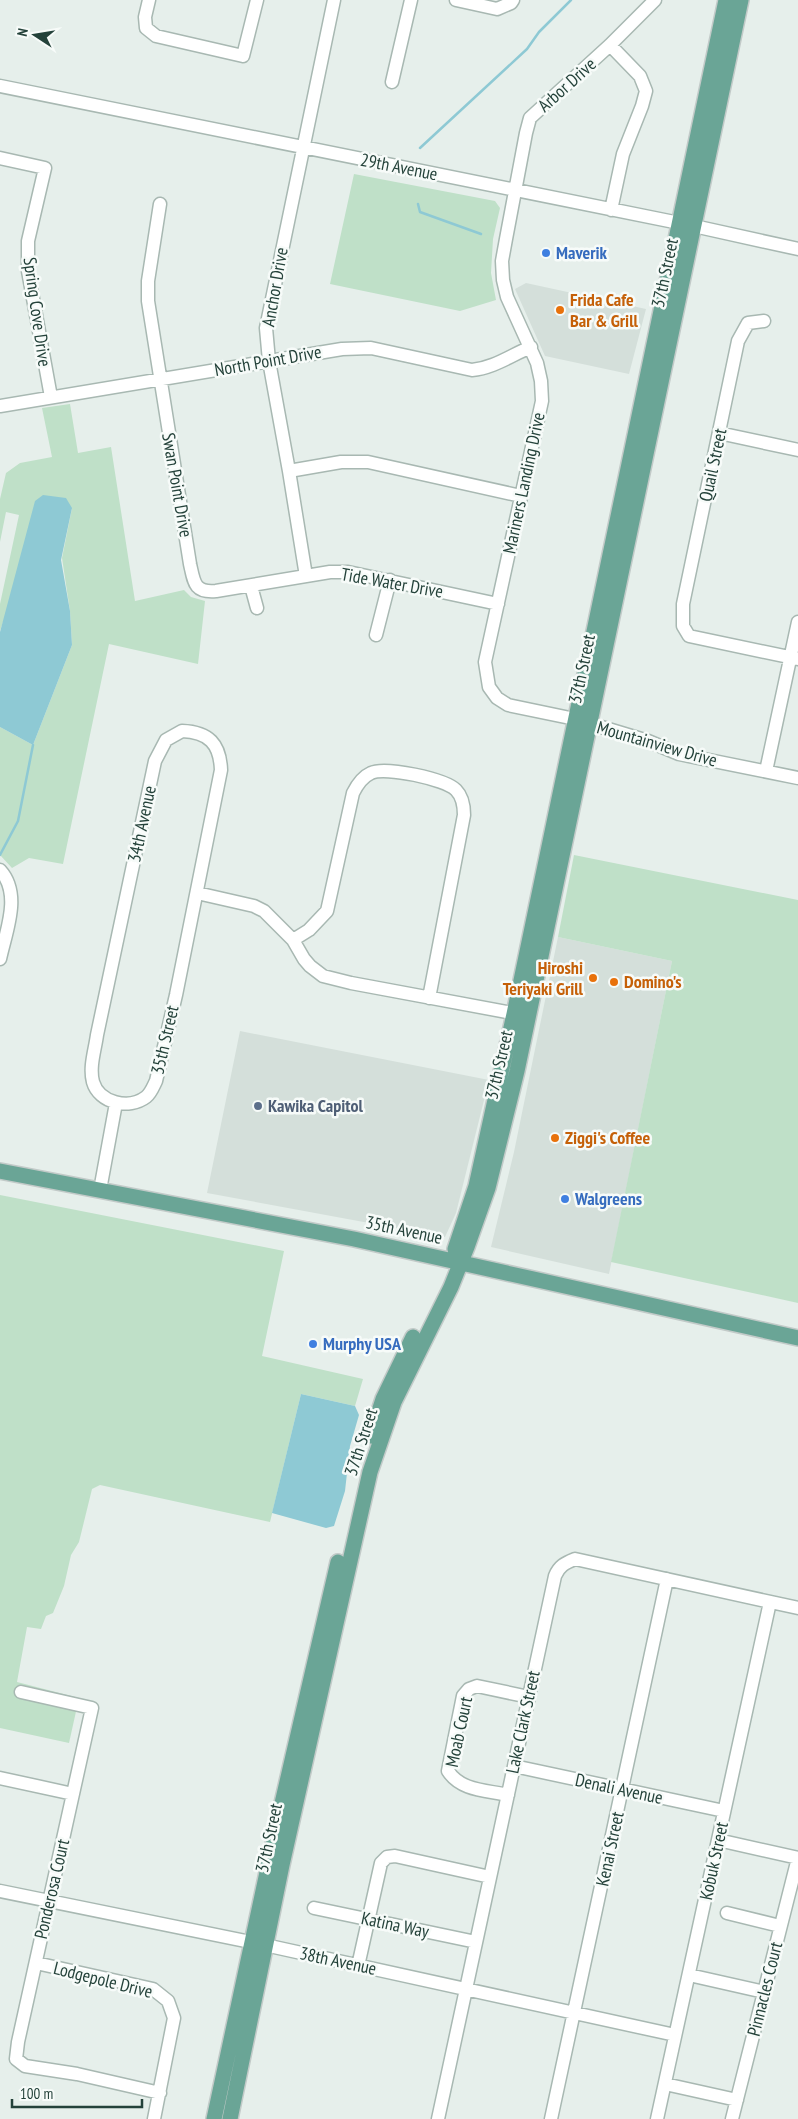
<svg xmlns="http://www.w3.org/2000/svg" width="798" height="2119" viewBox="0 0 798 2119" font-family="'PT Sans Narrow',sans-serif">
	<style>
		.built { fill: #d4dfda }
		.green { fill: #bfe0c8 }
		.water { fill: #8ec9d4 }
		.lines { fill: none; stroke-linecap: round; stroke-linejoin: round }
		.stream { stroke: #8ec9d4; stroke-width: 2.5 }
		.minor-casing { stroke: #a8b8b2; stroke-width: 15 }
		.major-casing { stroke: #c2cac8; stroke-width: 18 }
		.minor { stroke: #fff; stroke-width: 12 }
		.major { stroke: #6aa596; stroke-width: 15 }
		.shop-dot { fill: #3f7fe0; stroke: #f7fbf9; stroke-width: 2 }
		.food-dot { fill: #e8710a; stroke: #f7fbf9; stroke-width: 2 }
		.service-dot { fill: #5c6f8a; stroke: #f7fbf9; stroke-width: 2 }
		.labels { text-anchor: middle; stroke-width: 5; stroke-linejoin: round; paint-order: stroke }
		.street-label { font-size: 18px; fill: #24423a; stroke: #f7fbf9 }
		.shop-label { font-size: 18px; font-weight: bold; fill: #366cbe; stroke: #f7fbf9; text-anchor: start }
		.food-label { font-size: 18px; font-weight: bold; fill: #c56008; stroke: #f7fbf9; text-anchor: start }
		.service-label { font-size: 18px; font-weight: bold; fill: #4e5e75; stroke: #f7fbf9; text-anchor: start }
	</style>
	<rect width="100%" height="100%" fill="#e6efeb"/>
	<path class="built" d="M 526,283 L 646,309 L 629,374 L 545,356 L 515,289 Z
		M 558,937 L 672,961 L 609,1274 L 491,1247 L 514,1152 Z
		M 240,1031 L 489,1080 L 456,1213 L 445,1237 L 207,1193 Z"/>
	<path class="green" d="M 354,174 L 495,201 L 500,208 L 493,239 L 491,273 L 496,300 L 460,311 L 330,284 Z
		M 70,404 L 78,453 L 111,447 L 135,601 L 184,590 L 191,597 L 205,601 L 198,664 L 109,644 L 63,864 L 29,858 L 12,868 L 0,855 L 0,727 L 33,745 L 72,645 L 70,611 L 62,558 L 72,508 L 3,622 L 0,631 L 0,604 L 19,515 L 6,512 L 0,542 L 0,499 L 6,473 L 20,463 L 52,457 L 42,408 Z
		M 574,855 L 798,900 L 798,1303 L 611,1262 L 672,961 L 558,937 Z
		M 0,1195 L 284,1251 L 262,1356 L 363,1379 L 355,1406 L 301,1394 L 270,1522 L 100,1485 L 92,1489 L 79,1542 L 71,1555 L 64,1586 L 53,1613 L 46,1616 L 41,1629 L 27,1627 L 17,1682 L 79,1698 L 69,1743 L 0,1728 Z"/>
	<path class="water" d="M 43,495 L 66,498 L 72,508 L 61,560 L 70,611 L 72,645 L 33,745 L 0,727 L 0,632 L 35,501 Z
		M 301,1394 L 355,1406 L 359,1415 L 350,1446 L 345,1491 L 334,1526 L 326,1528 L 272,1513 Z"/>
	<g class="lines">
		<path class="stream" d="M 420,148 L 527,49 L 539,32 L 571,0
			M 418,204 L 420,212 L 481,234
			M 0,855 L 18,821 L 33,745"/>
		<g class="minor-casing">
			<path id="minor" d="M 149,0 L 145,17 L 146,28 L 156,36 L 243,56 L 257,0
				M 456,0 L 497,9 L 511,3 L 513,0
				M 655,0 L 610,45 L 530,118 L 526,133 L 506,239 L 502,261 L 503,280 L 507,297 L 537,363 L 541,381 L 542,401 L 485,662 L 489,687 L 497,698 L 508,705 L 575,719 L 648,741 L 679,754 L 798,778
				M 610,45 L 640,76 L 646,91 L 642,106 L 623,154 L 611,210
				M 392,82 L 411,0
				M 0,86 L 694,226 L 798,249
				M 0,158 L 45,168 L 28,241 L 28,271 L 51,397
				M 160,204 L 148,281 L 148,301 L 190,564 C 194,582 194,593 216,591 L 330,572 L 348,572 L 498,604
				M 764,321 L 748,323 L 738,341 L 683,604 L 683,626 L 689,636 L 798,659
				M 0,406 L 342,349 L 371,348 L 472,370 C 494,368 511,355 531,347
				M 719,433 L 798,450
				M 289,471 L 341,462 L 368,462 L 521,496
				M 306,576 L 289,471 L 269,361 L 266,328 L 334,0
				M 251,586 L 257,608
				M 376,635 L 390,580
				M 182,731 C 209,732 220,744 221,770 L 176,995 L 156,1081 C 153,1087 151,1093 146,1097 C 129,1110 99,1103 93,1082 C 89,1067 95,1050 97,1035 L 155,761 L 166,740 Z
				M 766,771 L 798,622
				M 0,870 C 22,894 6,931 0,959
				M 197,893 L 254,906 L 264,911 L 293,940 L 304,959 L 310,966 L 323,976 L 351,983 L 523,1015
				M 293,940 L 309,930 L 327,911 L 353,793 C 357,785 362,777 371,773 C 385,766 445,779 456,790 C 463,797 464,806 464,815 L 429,998
				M 100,1190 L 116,1103
				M 21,1692 L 92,1708 L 18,2042 L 16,2059 L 25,2066 L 77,2074 L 160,2093
				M 514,1766 L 724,1811
				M 0,1778 L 73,1794
				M 508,1795 C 486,1790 461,1791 448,1771 L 463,1696 L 469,1689 L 477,1686 L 529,1697
				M 718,1840 L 798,1858
				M 0,1891 L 265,1945 L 675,2035
				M 314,1908 L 476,1942
				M 727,1913 L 780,1926
				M 36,1963 L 153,1989 L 168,2001 L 174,2018 L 154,2119
				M 358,1966 L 381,1863 L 387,1857 L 395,1856 L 490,1877
				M 689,1975 L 764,1992
				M 665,2084 L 737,2100
				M 438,2119 L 555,1576 C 559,1566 565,1563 575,1559 L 798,1608
				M 551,2119 L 667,1579
				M 657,2119 L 770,1602
				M 732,2119 L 798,1858"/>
		</g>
		<g class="major-casing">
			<path id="major" d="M 0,1171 L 354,1239 L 798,1338
				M 455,1249 L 476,1186 L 514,1014 L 726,0
				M 371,1436 L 383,1399 L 413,1337
				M 214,2119 L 280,1812 L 338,1562
				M 230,2119 L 282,1865 L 370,1472 L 394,1402 L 451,1287 L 467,1247 L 488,1188 L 517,1071 L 741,0"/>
		</g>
		<use href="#minor" class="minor"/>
		<use href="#major" class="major"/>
	</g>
	<g class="shop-dot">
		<circle cx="546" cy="253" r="5"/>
		<circle cx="565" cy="1199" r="5"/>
		<circle cx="313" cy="1344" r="5"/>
	</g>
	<g class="food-dot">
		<circle cx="560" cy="310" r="5"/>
		<circle cx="593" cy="978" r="5"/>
		<circle cx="614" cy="982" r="5"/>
		<circle cx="555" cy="1138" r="5"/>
	</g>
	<circle class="service-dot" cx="258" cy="1106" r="5"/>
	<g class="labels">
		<g class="street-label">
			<text transform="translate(567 85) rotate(-42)" y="6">Arbor Drive</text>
			<text transform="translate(399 167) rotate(11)" y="6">29th Avenue</text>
			<text transform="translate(665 273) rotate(-78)" y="6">37th Street</text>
			<text transform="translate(275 287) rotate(-80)" y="6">Anchor Drive</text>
			<text transform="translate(37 312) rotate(82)" y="6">Spring Cove Drive</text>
			<text transform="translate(268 361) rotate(-10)" y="6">North Point Drive</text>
			<text transform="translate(713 465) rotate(-78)" y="6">Quail Street</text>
			<text transform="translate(524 483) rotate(-78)" y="6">Mariners Landing Drive</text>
			<text transform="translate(177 485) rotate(80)" y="6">Swan Point Drive</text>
			<text transform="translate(392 583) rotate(10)" y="6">Tide Water Drive</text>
			<text transform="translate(582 669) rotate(-78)" y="6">37th Street</text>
			<text transform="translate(657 744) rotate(16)" y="6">Mountainview Drive</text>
			<text transform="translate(142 824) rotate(-78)" y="6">34th Avenue</text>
			<text transform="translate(165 1040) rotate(-77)" y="6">35th Street</text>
			<text transform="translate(499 1065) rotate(-77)" y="6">37th Street</text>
			<text transform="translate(404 1230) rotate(12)" y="6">35th Avenue</text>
			<text transform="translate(361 1442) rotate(-72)" y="6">37th Street</text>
			<text transform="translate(523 1722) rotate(-78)" y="6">Lake Clark Street</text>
			<text transform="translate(459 1732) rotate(-78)" y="6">Moab Court</text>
			<text transform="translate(619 1789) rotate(12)" y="6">Denali Avenue</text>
			<text transform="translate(269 1838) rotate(-78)" y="6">37th Street</text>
			<text transform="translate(610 1849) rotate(-78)" y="6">Kenai Street</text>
			<text transform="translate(714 1861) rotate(-78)" y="6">Kobuk Street</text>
			<text transform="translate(52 1889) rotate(-77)" y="6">Ponderosa Court</text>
			<text transform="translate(395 1925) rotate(12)" y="6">Katina Way</text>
			<text transform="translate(338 1961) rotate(12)" y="6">38th Avenue</text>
			<text transform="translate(103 1980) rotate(14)" y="6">Lodgepole Drive</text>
			<text transform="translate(765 1989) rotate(-76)" y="6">Pinnacles Court</text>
		</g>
		<g class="shop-label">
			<text x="556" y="259">Maverik</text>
			<text x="575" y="1205">Walgreens</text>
			<text x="323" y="1350">Murphy USA</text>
		</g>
		<g class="food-label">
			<text x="570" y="306">Frida Cafe<tspan x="570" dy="21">Bar &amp; Grill</tspan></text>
			<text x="583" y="974" text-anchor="end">Hiroshi<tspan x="583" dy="21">Teriyaki Grill</tspan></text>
			<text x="624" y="988">Domino's</text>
			<text x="565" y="1144">Ziggi's Coffee</text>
		</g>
		<g class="service-label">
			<text x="268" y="1112">Kawika Capitol</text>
		</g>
	</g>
	<g transform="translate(35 35) rotate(282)" stroke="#f7fbf9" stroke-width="4" paint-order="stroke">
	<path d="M0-4L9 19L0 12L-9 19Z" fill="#24423a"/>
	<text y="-8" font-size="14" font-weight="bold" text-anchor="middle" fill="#24423a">N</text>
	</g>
	<path d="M12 2099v8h130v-8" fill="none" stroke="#24423a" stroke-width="2.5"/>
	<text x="20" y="2099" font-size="15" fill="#24423a" stroke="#f7fbf9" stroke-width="4" paint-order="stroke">100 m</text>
</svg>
